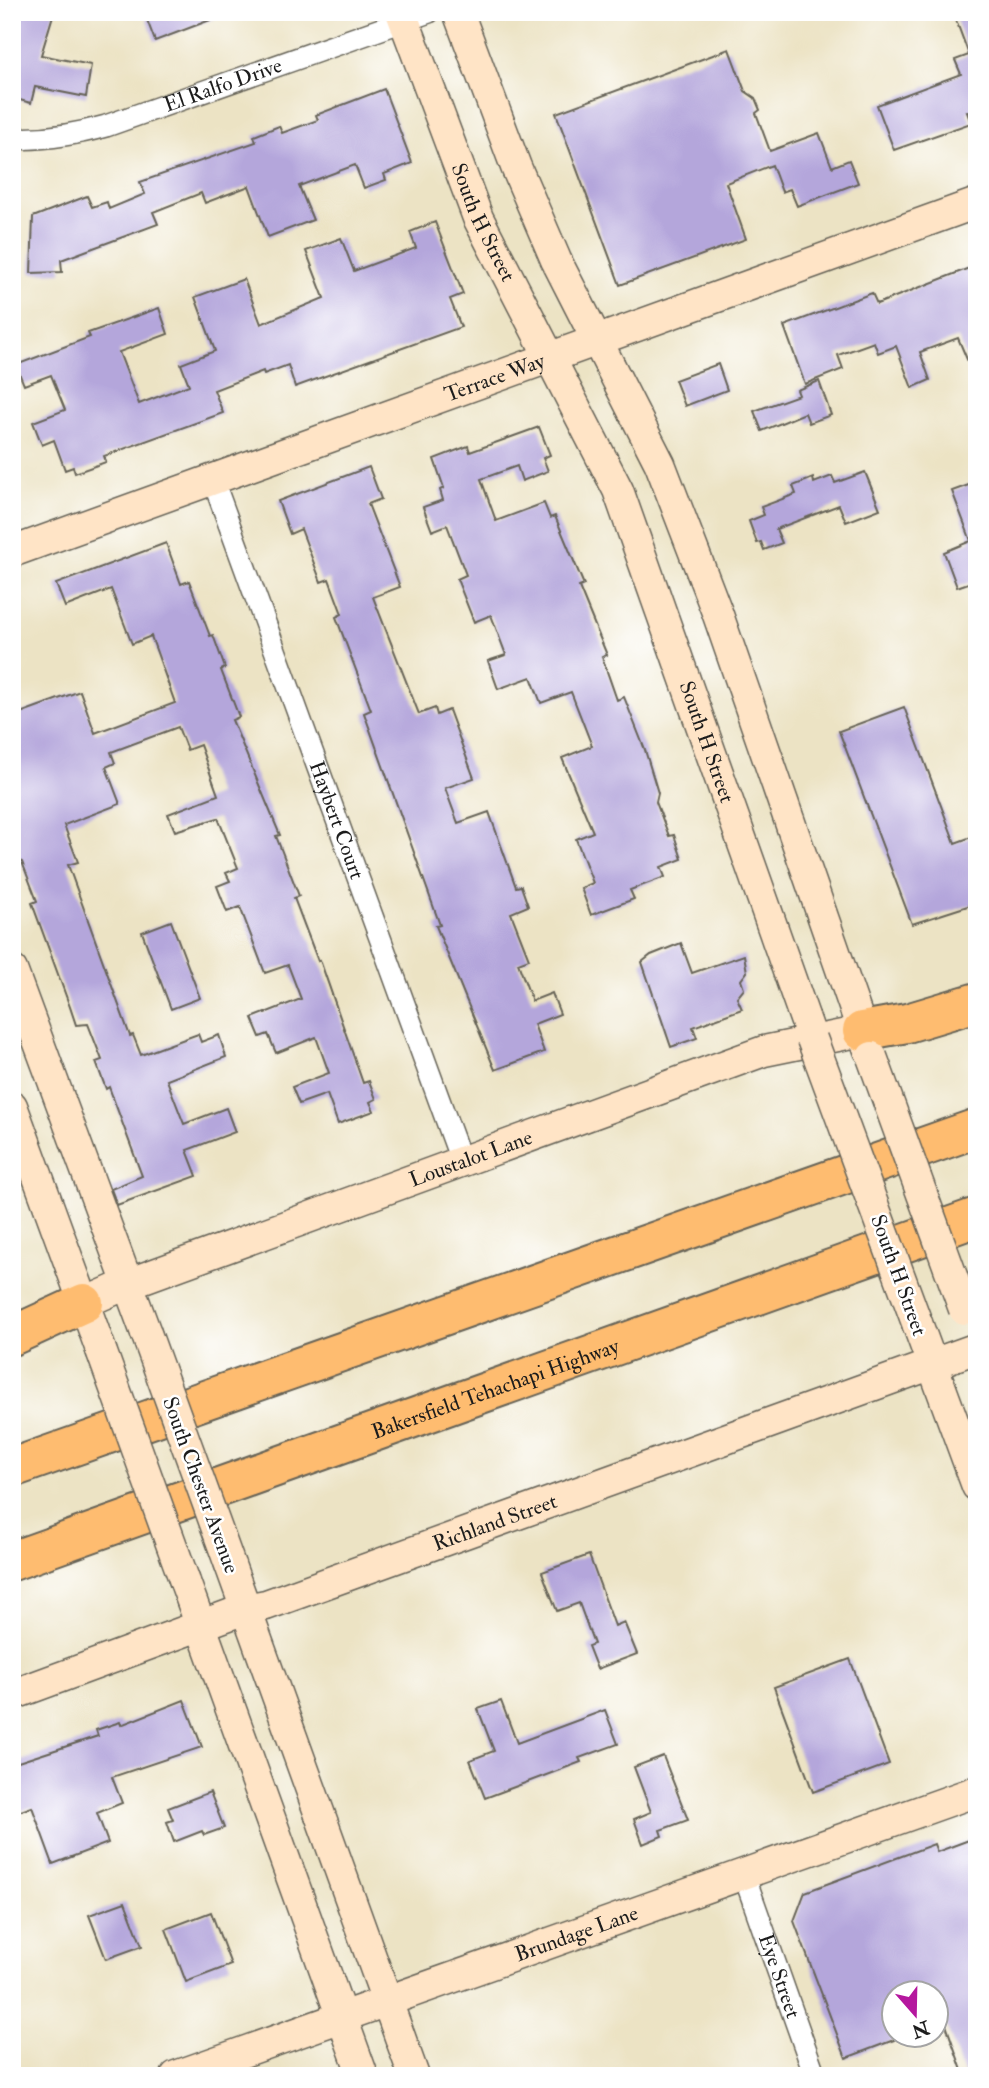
<svg xmlns="http://www.w3.org/2000/svg" width="989" height="2088" viewBox="0 0 989 2088" font-family="'IM FELL Double Pica',serif">
	<style>
		.building { fill: #b4a6db }
		.lines { fill: none; stroke-linecap: round; stroke-linejoin: round }
		.street-casing { stroke: #656257; stroke-width: 24 }
		.secondary-casing { stroke: #656257; stroke-width: 33 }
		.highway-casing { stroke: #656257; stroke-width: 42 }
		.street { stroke: #fff; stroke-width: 21 }
		.secondary { stroke: #ffe4c6; stroke-width: 30 }
		.highway { stroke: #febc70; stroke-width: 38 }
		.secondary-bridge-casing { stroke: #656257; stroke-width: 33; stroke-linecap: butt }
		.secondary-bridge { stroke: #ffe4c6; stroke-width: 30 }
		.labels { text-anchor: middle; stroke-width: 5; stroke-linejoin: round; paint-order: stroke }
		.street-label { font-size: 21px; fill: #1c1c1c; stroke: #fff }
	</style>
	<rect width="100%" height="100%" fill="#fff"/>
	<filter id="ink" filterUnits="userSpaceOnUse"><feTurbulence type="fractalNoise" baseFrequency=".0143" numOctaves="2"/><feDisplacementMap in="SourceGraphic" scale="14" xChannelSelector="R" yChannelSelector="G"/><feConvolveMatrix kernelMatrix="1 2 1 2 8 2 1 2 1" color-interpolation-filters="sRGB"/></filter>
	<filter id="wash" filterUnits="userSpaceOnUse"><feTurbulence type="fractalNoise" baseFrequency=".00686" numOctaves="4" result="noise"/><feDisplacementMap in="SourceGraphic" scale="28" xChannelSelector="R" yChannelSelector="G"/><feGaussianBlur stdDeviation="1.57" result="paint"/><feColorMatrix in="noise" values="0 0 0 0 0 0 0 0 0 0 0 0 0 0 0 0 0 1.4 0 .05"/><feComposite in="paint" operator="in"/></filter>
	<g filter="url(#wash)">
		<rect width="100%" height="100%" fill="#ece3c4"/>
		<g id="blocks">
			<path class="building" d="M 12,12 L 54,12 L 41,55 L 91,65 L 86,97 L 35,87 L 31,103 L 12,98 Z
				M 144,12 L 226,12 L 226,14 L 155,41 Z
				M 953,12 L 977,12 L 977,111 L 967,112 L 971,123 L 894,150 L 877,105 L 961,74 L 955,60 L 969,55 Z
				M 729,49 L 745,91 L 755,98 L 760,110 L 756,113 L 770,151 L 819,133 L 832,167 L 849,160 L 858,183 L 797,206 L 790,189 L 782,192 L 772,165 L 726,183 L 746,239 L 620,285 L 556,113 Z
				M 384,89 L 412,163 L 384,174 L 386,180 L 364,188 L 355,165 L 299,186 L 313,220 L 268,237 L 249,186 L 205,203 L 201,193 L 153,212 L 158,224 L 61,260 L 62,272 L 31,273 L 33,217 L 87,196 L 92,207 L 107,202 L 109,209 L 145,194 L 140,182 L 256,142 L 254,136 L 279,126 L 282,133 L 318,120 L 316,115 Z
				M 435,222 L 463,294 L 450,299 L 461,327 L 295,387 L 288,365 L 264,374 L 263,371 L 214,390 L 223,413 L 104,456 L 106,462 L 75,473 L 73,467 L 65,470 L 54,440 L 42,445 L 33,422 L 65,410 L 51,375 L 24,385 L 16,365 L 90,337 L 88,333 L 159,308 L 168,334 L 119,352 L 139,404 L 189,385 L 181,364 L 215,351 L 195,297 L 244,279 L 261,324 L 324,298 L 306,251 L 341,238 L 354,271 L 416,248 L 410,232 Z
				M 977,265 L 977,383 L 958,338 L 920,352 L 930,380 L 912,388 L 896,346 L 878,353 L 874,342 L 838,355 L 843,369 L 805,384 L 784,326 L 872,293 L 877,304 Z
				M 718,364 L 727,390 L 685,406 L 675,380 Z
				M 819,381 L 831,415 L 809,423 L 805,413 L 762,431 L 754,411 L 799,395 L 797,390 Z
				M 539,427 L 550,455 L 543,458 L 548,471 L 522,481 L 517,466 L 481,479 L 496,521 L 544,503 L 550,518 L 555,516 L 584,585 L 579,587 L 607,655 L 602,657 L 617,700 L 624,697 L 645,750 L 658,793 L 656,802 L 669,836 L 674,835 L 682,859 L 661,867 L 665,877 L 630,890 L 634,899 L 591,915 L 581,888 L 593,883 L 576,839 L 593,832 L 562,758 L 592,746 L 571,692 L 541,703 L 531,677 L 498,689 L 488,661 L 506,655 L 491,615 L 474,622 L 457,579 L 466,575 L 447,525 L 432,531 L 423,507 L 443,500 L 440,490 L 444,488 L 434,459 L 468,446 L 470,452 Z
				M 369,467 L 381,499 L 368,504 L 400,587 L 373,597 L 419,714 L 435,708 L 437,715 L 449,710 L 474,778 L 445,788 L 458,823 L 489,812 L 516,887 L 521,886 L 528,906 L 511,913 L 529,959 L 518,963 L 532,1001 L 552,993 L 560,1014 L 534,1024 L 544,1052 L 495,1070 L 436,926 L 440,925 L 364,713 L 371,710 L 336,617 L 342,614 L 329,579 L 321,582 L 301,529 L 290,534 L 278,501 Z
				M 865,472 L 880,509 L 846,522 L 839,505 L 776,529 L 782,543 L 764,550 L 761,542 L 757,543 L 749,521 L 764,515 L 761,507 L 796,494 L 793,486 L 813,478 L 814,483 L 832,476 L 835,483 Z
				M 977,482 L 977,580 L 957,587 L 944,552 L 971,541 L 952,491 Z
				M 166,543 L 181,584 L 189,581 L 210,636 L 213,635 L 225,668 L 221,670 L 239,717 L 232,720 L 280,835 L 276,836 L 299,896 L 294,898 L 318,961 L 320,960 L 363,1083 L 369,1081 L 376,1099 L 370,1102 L 374,1111 L 338,1124 L 327,1094 L 299,1104 L 292,1087 L 329,1073 L 316,1037 L 276,1053 L 268,1034 L 260,1037 L 252,1018 L 301,999 L 288,965 L 265,973 L 240,907 L 227,912 L 217,886 L 230,881 L 226,873 L 238,868 L 218,818 L 175,831 L 168,814 L 218,795 L 200,745 L 187,750 L 178,727 L 111,752 L 115,763 L 106,767 L 120,804 L 64,825 L 78,862 L 68,865 L 130,1036 L 133,1035 L 141,1055 L 198,1034 L 201,1042 L 219,1035 L 226,1057 L 167,1080 L 184,1124 L 226,1108 L 235,1132 L 187,1150 L 197,1176 L 117,1205 L 111,1189 L 142,1176 L 109,1087 L 106,1089 L 96,1062 L 102,1060 L 88,1024 L 76,1025 L 70,1007 L 32,903 L 37,901 L 22,862 L 12,858 L 12,716 L 80,691 L 95,733 L 175,703 L 151,636 L 132,644 L 111,589 L 65,607 L 56,584 Z
				M 904,707 L 955,843 L 977,835 L 977,903 L 912,924 L 839,731 Z
				M 171,921 L 200,998 L 171,1009 L 142,932 Z
				M 681,943 L 692,973 L 744,955 L 747,972 L 741,980 L 744,989 L 737,998 L 742,1009 L 693,1027 L 697,1038 L 671,1047 L 642,962 L 651,955 Z
				M 589,1555 L 615,1626 L 624,1622 L 637,1654 L 597,1669 L 588,1646 L 594,1644 L 579,1603 L 557,1611 L 542,1572 Z
				M 850,1659 L 889,1764 L 813,1792 L 774,1687 Z
				M 184,1700 L 202,1747 L 112,1777 L 122,1803 L 97,1813 L 108,1843 L 53,1864 L 32,1807 L 12,1814 L 12,1764 L 98,1736 L 96,1730 L 120,1722 L 121,1725 Z
				M 501,1701 L 517,1743 L 605,1710 L 618,1744 L 579,1758 L 581,1762 L 485,1798 L 470,1760 L 494,1751 L 478,1709 Z
				M 663,1756 L 688,1820 L 660,1830 L 662,1836 L 643,1844 L 634,1819 L 651,1812 L 634,1767 Z
				M 210,1792 L 224,1828 L 204,1835 L 202,1831 L 174,1842 L 167,1822 L 173,1820 L 168,1808 Z
				M 977,1837 L 977,2076 L 964,2076 L 945,2022 L 936,2025 L 936,1993 L 894,1993 L 894,2040 L 846,2058 L 794,1921 L 805,1892 L 934,1844 L 937,1852 Z
				M 125,1902 L 142,1946 L 106,1959 L 89,1915 Z
				M 211,1912 L 231,1965 L 186,1982 L 166,1929 Z"/>
		</g>
	</g>
	<g filter="url(#ink)">
		<use href="#blocks" fill-opacity="0" stroke="#656257" stroke-width="2"/>
		<g class="lines">
			<g class="street-casing">
				<g id="street">
					<path id="s1" d="M 12,138 C 45,140 74,135 106,126 L 429,12"/>
					<path id="s2" d="M 213,480 L 461,1160"/>
					<path id="s3" d="M 744,1875 L 815,2076"/>
				</g>
			</g>
			<g class="secondary-casing">
				<g id="secondary">
					<path id="s4" d="M 401,12 L 478,218 L 618,490 L 812,1039"/>
					<path d="M 458,12 L 516,167 L 556,260 L 660,464 L 717,612 L 869,1050"/>
					<path id="s5" d="M 12,552 L 977,203"/>
					<path d="M 12,970 L 146,1333"/>
					<path d="M 12,1106 L 101,1350"/>
					<path id="s6" d="M 84,1303 L 127,1284 L 764,1051 L 862,1031"/>
					<path d="M 917,1323 L 977,1486"/>
					<path d="M 230,1565 L 414,2076"/>
					<path d="M 185,1582 L 363,2076"/>
					<path id="s7" d="M 12,1695 L 245,1609 L 266,1605 L 977,1348"/>
					<path id="s8" d="M 176,2076 L 977,1791"/>
				</g>
			</g>
			<g class="highway-casing">
				<g id="highway">
					<path d="M 862,1031 L 907,1023 L 977,1002"/>
					<path d="M 12,1336 L 84,1303"/>
					<path d="M 12,1468 L 977,1128"/>
					<path id="s9" d="M 12,1561 L 977,1217"/>
				</g>
			</g>
			<use href="#street" class="street"/>
			<use href="#secondary" class="secondary"/>
			<use href="#highway" class="highway"/>
			<g class="secondary-bridge-casing">
				<path id="secondary-bridge" d="M 812,1039 L 917,1323
					M 872,1057 L 964,1309
					M 146,1333 L 230,1565
					M 101,1350 L 185,1582"/>
			</g>
			<use href="#secondary-bridge" class="secondary-bridge"/>
		</g>
	</g>
	<g class="labels">
		<g class="street-label">
			<text dy="7" stroke="none"><textPath href="#s1" startOffset="219">El Ralfo Drive</textPath></text>
			<text dy="7" stroke="none"><textPath href="#s4" startOffset="226">South H Street</textPath></text>
			<text dy="7" stroke="none"><textPath href="#s5" startOffset="513">Terrace Way</textPath></text>
			<text dy="7" stroke="none"><textPath href="#s4" startOffset="793">South H Street</textPath></text>
			<text dy="7" stroke="none"><textPath href="#s2" startOffset="362">Haybert Court</textPath></text>
			<text dy="7" stroke="none"><textPath href="#s6" startOffset="413">Loustalot Lane</textPath></text>
			<text transform="translate(899 1275) rotate(70)" y="7">South H Street</text>
			<text dy="7" stroke="none"><textPath href="#s9" startOffset="513">Bakersfield Tehachapi Highway</textPath></text>
			<text transform="translate(201 1485) rotate(70)" y="7">South Chester Avenue</text>
			<text dy="7" stroke="none"><textPath href="#s7" startOffset="513">Richland Street</textPath></text>
			<text dy="7" stroke="none"><textPath href="#s8" startOffset="425">Brundage Lane</textPath></text>
			<text dy="7" stroke="none"><textPath href="#s3" startOffset="107">Eye Street</textPath></text>
		</g>
	</g>
	<rect width="989" height="2088" fill="none" stroke="#fff" stroke-width="42"/>
	<g transform="translate(915 2014) rotate(160)"><circle r="33" fill="#ffffff" stroke="#a4a4a4" stroke-width="2"/>
	<path d="M0-5L12 26L0 18L-12 26Z" fill="#b5179e"/>
	<text y="-10" font-size="19" font-weight="bold" text-anchor="middle" fill="#1c1c1c">N</text>
	</g>
</svg>
